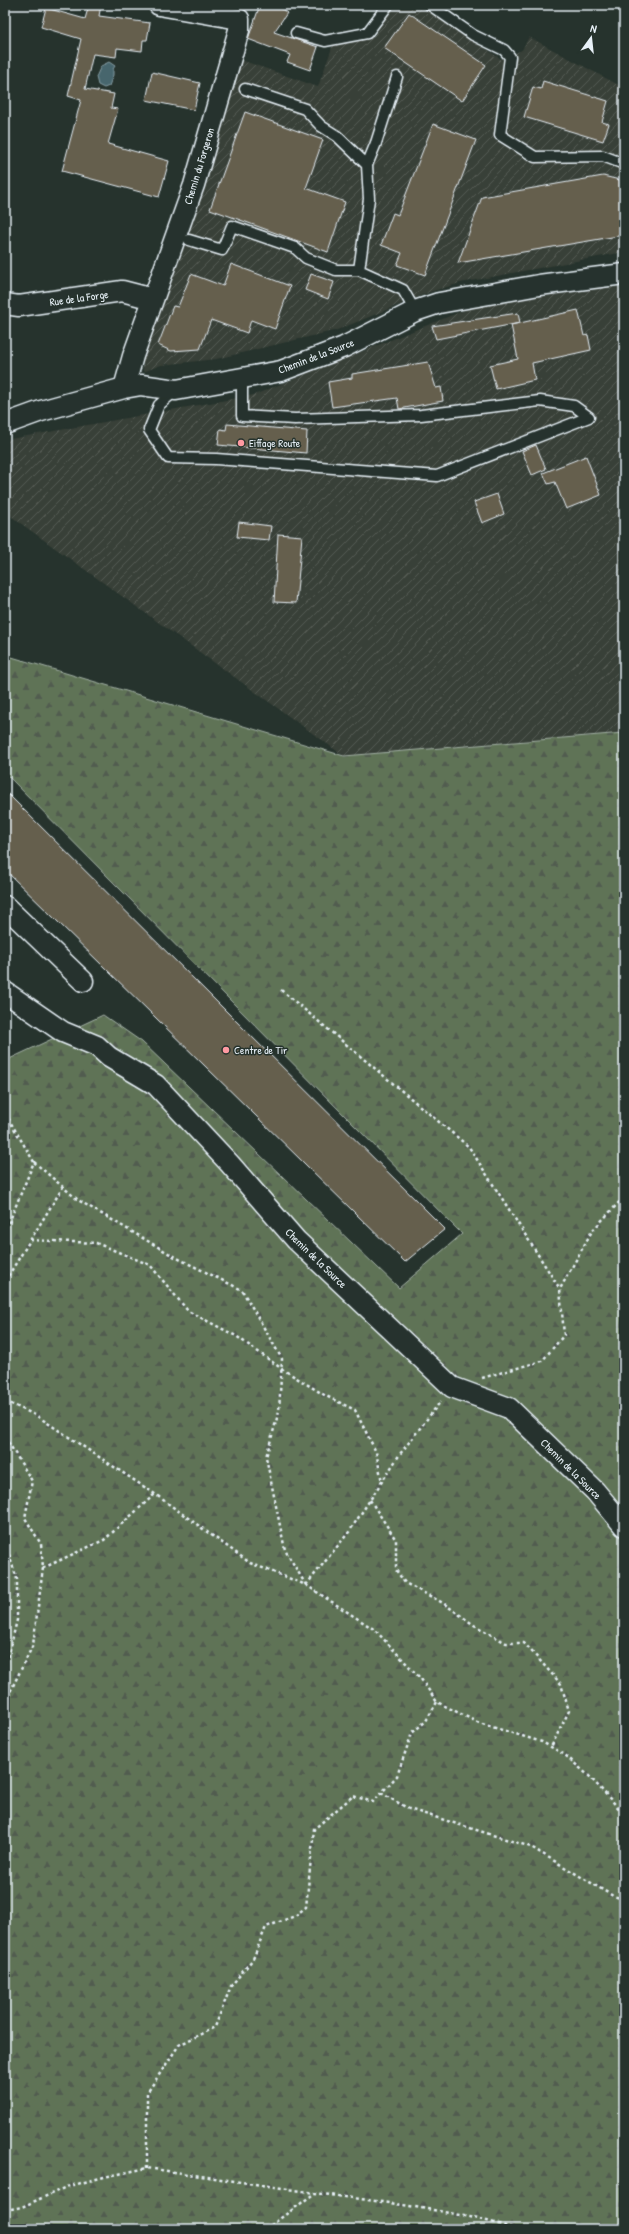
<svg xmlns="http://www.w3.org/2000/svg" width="629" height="2234" viewBox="0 0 629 2234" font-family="'Patrick Hand',sans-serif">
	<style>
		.industrial { fill: url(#industrial-furrows) }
		.forest { fill: url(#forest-firs); stroke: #a4b2a7 }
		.water { fill: #46666d; stroke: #879ea5 }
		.building { fill: #655e4e; stroke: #e8f1f8 }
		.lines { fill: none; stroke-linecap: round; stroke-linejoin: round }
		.service-casing { stroke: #e8f1f8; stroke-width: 13 }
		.minor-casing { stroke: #e8f1f8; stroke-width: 23 }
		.path { stroke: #e8f1f8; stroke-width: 2.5; stroke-dasharray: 3 3; stroke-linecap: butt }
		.service { stroke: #26332d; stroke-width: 10 }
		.minor { stroke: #26332d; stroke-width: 20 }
		.poi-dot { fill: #ff9aa2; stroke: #26332d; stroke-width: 1.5 }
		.labels { text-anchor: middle; stroke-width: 3; stroke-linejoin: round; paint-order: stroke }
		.street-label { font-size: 11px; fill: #e8f1f8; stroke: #26332d }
		.poi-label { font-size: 11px; fill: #e8f1f8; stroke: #26332d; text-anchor: start }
	</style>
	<defs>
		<pattern id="industrial-furrows" width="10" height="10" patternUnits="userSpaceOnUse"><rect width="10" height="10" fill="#394037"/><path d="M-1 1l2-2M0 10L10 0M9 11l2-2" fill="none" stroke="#565c55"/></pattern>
		<pattern id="forest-firs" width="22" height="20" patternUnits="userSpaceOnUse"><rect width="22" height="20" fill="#5f7356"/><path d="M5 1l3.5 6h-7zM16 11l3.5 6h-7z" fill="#515b4f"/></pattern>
	</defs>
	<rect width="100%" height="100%" fill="#26332d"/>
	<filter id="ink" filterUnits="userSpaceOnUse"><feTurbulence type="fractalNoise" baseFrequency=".025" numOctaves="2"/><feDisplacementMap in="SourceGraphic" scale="8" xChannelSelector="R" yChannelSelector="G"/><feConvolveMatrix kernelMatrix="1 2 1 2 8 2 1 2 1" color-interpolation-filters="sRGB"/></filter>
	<g filter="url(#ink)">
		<path class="industrial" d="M 394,5 L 420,5 L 501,59 L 522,50 L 529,37 L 624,88 L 624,252 L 460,283 L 430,292 L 337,330 L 216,359 L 161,365 L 143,372 L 143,352 L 238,59 L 318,87 L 333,45 L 373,37 Z
			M 624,285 L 624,733 L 344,756 L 5,512 L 5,440 L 254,395 L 475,306 Z"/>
		<path class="forest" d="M 5,655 L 344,756 L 624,733 L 624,2229 L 5,2229 L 5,1061 L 103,1015 L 142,1042 L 399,1288 L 462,1234 L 5,773 Z"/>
		<path class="water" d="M 109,62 L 115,66 L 113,69 L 113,75 L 109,86 L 104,88 L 98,85 L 96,77 L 101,66 Z"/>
		<path class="building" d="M 89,5 L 101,5 L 99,16 L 150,23 L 147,40 L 143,40 L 142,51 L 117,48 L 116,57 L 93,54 L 85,89 L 114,94 L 111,108 L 118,109 L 108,144 L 169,161 L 159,197 L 62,171 L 81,100 L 68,96 L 81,39 L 41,27 L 46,8 L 85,19 Z
			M 260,5 L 277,5 L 287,13 L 274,32 L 318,47 L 310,70 L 287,62 L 290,55 L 248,39 Z
			M 409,13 L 486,65 L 462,101 L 384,48 Z
			M 152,72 L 200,83 L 194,110 L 146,100 Z
			M 543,81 L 608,101 L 602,122 L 609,124 L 603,141 L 524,117 L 533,87 L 541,89 Z
			M 245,112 L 323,140 L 306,188 L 345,202 L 328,252 L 210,209 Z
			M 433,124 L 476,140 L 425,275 L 397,265 L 402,253 L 381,245 L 393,213 L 398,215 Z
			M 603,176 L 624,181 L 624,235 L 458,263 L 482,197 Z
			M 231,264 L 290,286 L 275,329 L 251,320 L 247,333 L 211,320 L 200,349 L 171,351 L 158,345 L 173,306 L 178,307 L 191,274 L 223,286 Z
			M 311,274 L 334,282 L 328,299 L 305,290 Z
			M 578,310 L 584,336 L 588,335 L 591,350 L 532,363 L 535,380 L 496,389 L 490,365 L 518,359 L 511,325 Z
			M 518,313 L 520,323 L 436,339 L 432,326 Z
			M 428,362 L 436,388 L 441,387 L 443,401 L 399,409 L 397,398 L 332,407 L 328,382 L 352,378 L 352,374 Z
			M 227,424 L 307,431 L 306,453 L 218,445 L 220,429 L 226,430 Z
			M 536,445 L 546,469 L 532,475 L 522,451 Z
			M 586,456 L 601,495 L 566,509 L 555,482 L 548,484 L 543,473 Z
			M 497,494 L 504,514 L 482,523 L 474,502 Z
			M 239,522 L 271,526 L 269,540 L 237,537 Z
			M 278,534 L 302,536 L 296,603 L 274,602 Z
			M 5,791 L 445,1229 L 405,1262 L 5,870 Z"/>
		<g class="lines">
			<g class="service-casing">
				<path id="service" d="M 430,5 L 473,35 L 504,50 L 510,57 L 500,135 L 535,157 L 603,156 L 624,164
					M 296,33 L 325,41 L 367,33 L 388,5
					M 397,77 L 376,143 L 367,165 L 369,199 L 359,270 L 403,290 L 415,311
					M 245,89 L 305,109 L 321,126 L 337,136 L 367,165
					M 189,240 L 222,250 L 232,226 L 295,248 L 306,258 L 336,270 L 359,270
					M 176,390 L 159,405 L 149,430 L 168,458 L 216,459 L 437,476 L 589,417 L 574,406 L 540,401 L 421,415 L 295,419 L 242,416 L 242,378"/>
			</g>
			<g class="minor-casing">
				<path id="minor" d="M 5,304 L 19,306 L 122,291 L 153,299
					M 124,388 L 133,356 L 194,185 L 239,30 L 239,19 L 159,5
					M 5,424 L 41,411 L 124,388 L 141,385 L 176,390 L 281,371 L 344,347 L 415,311 L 439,303 L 539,285 L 624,274
					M 5,906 L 83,981
					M 5,992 L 63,1032 L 97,1046 L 109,1057 L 156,1085 L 230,1164 L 296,1240 L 452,1387 L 509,1408 L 595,1491 L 624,1526"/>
			</g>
			<path class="path" d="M 281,990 L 469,1147 L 560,1289
				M 5,1113 L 34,1162 L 5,1232
				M 34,1162 L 78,1200 L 175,1257 L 242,1290 L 282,1359 L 279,1411 L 266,1457 L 285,1550 L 306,1585
				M 30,1240 L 96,1243 L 150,1265 L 188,1311 L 236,1336 L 282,1369 L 326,1396 L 355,1410 L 376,1452 L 382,1482
				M 5,1281 L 63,1187
				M 482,1378 L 542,1361 L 564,1335 L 560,1289 L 592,1231 L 624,1197
				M 5,1401 L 37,1416 L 155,1494 L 250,1563 L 306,1585 L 375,1630 L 421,1679 L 437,1702 L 479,1723 L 542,1742 L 565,1755 L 589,1776 L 624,1814
				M 5,1437 L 32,1481 L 25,1518 L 41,1544 L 43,1568 L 33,1645 L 10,1692 L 5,1751
				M 370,1500 L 396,1540 L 396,1570 L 405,1583 L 443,1603 L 474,1625 L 506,1643 L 524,1643 L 561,1684 L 569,1711 L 551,1747
				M 5,1543 L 17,1579 L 17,1620 L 5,1670
				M 43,1568 L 104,1540 L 155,1494
				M 306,1585 L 349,1532 L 400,1454 L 441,1401
				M 381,1793 L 409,1809 L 531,1847 L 613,1896 L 624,1899
				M 147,2168 L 147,2093 L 179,2045 L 215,2027 L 231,1986 L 253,1959 L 266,1927 L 295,1916 L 306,1907 L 314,1829 L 353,1796 L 373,1802 L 397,1776 L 412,1733 L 426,1721 L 437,1702
				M 5,2210 L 22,2207 L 66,2187 L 104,2177 L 147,2168 L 315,2193
				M 266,2229 L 315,2193 C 383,2202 451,2210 517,2229"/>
			<use href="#service" class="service"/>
			<use href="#minor" class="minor"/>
		</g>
	</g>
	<g class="poi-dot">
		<circle cx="241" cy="443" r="4"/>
		<circle cx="226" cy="1050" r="4"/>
	</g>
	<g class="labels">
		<g class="street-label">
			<text transform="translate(199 166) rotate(-73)" y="4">Chemin du Forgeron</text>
			<text transform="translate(79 298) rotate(-8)" y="4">Rue de la Forge</text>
			<text transform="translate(316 356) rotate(-21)" y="4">Chemin de la Source</text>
			<text transform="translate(316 1258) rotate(44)" y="4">Chemin de la Source</text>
			<text transform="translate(571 1469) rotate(45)" y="4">Chemin de la Source</text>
		</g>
		<g class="poi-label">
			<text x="249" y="447">Eiffage Route</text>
			<text x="234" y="1054">Centre de Tir</text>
		</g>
	</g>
	<rect width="629" height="2234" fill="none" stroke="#26332d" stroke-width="20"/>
	<rect x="10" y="10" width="609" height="2214" fill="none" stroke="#e8f1f8" stroke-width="1.5" filter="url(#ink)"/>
	<g transform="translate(591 38) rotate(15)" stroke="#26332d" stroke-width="3" paint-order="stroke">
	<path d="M0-3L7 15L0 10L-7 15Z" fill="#e8f1f8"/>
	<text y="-6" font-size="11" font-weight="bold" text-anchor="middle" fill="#e8f1f8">N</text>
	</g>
</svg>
